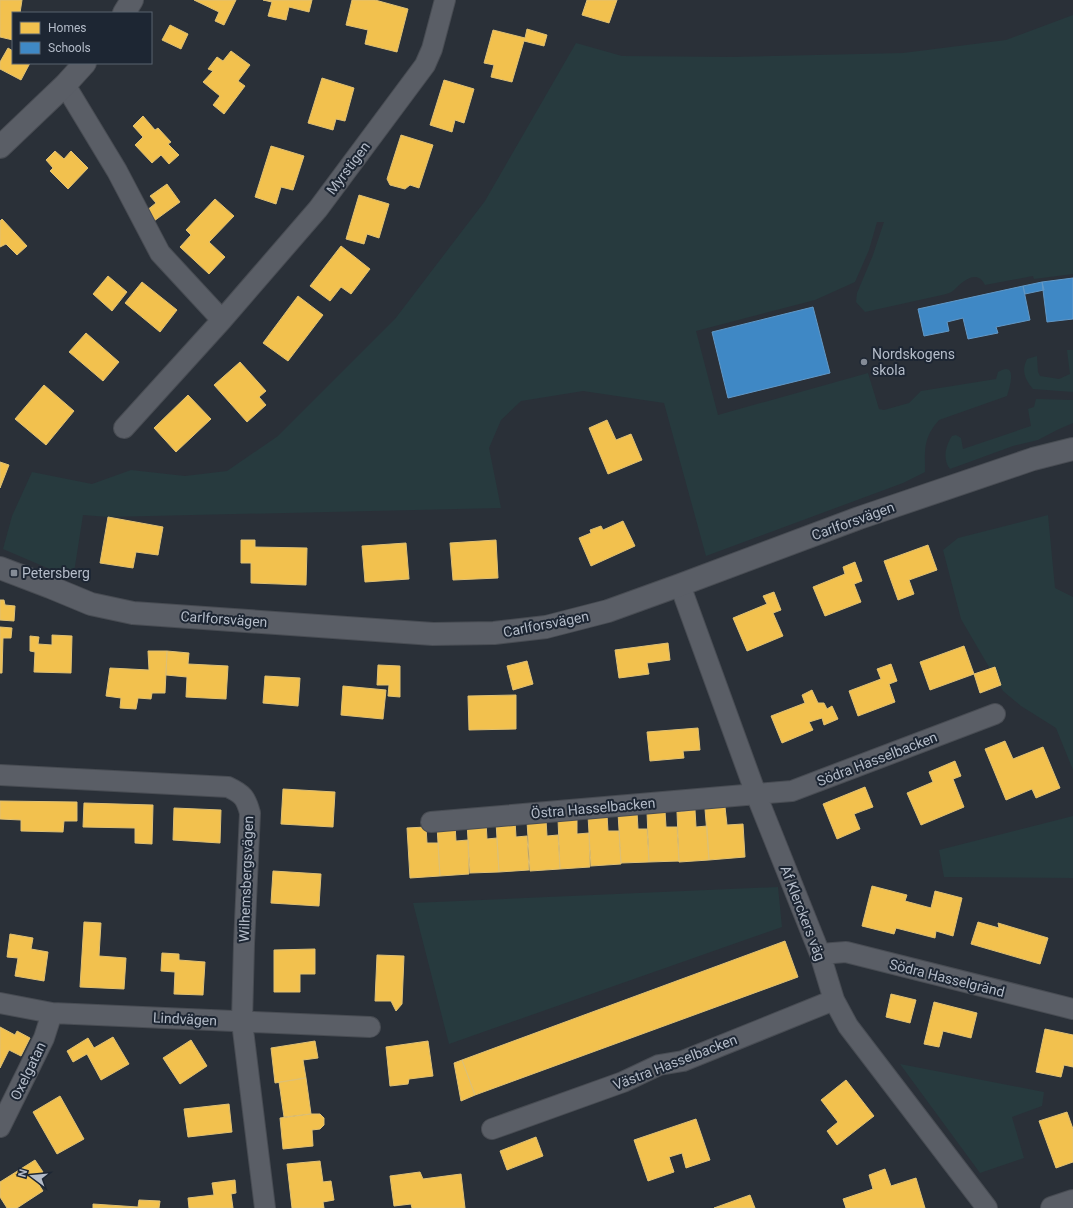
<svg xmlns="http://www.w3.org/2000/svg" width="1073" height="1208" viewBox="0 0 1073 1208" font-family="Roboto,sans-serif">
	<style>
		.green { fill: #273a3e }
		.homes { fill: #f2c14e; stroke: #dfc073 }
		.schools { fill: #3f88c5; stroke: #6298c6 }
		.lines { fill: none; stroke-linecap: round; stroke-linejoin: round }
		.minor-casing { stroke: #484c53; stroke-width: 22 }
		.tertiary-casing { stroke: #484c53; stroke-width: 24 }
		.minor { stroke: #5a5e66; stroke-width: 20 }
		.tertiary { stroke: #5a5e66; stroke-width: 22 }
		.poi-dot { fill: #848b96; stroke: #1d2633; stroke-width: 1.5 }
		.labels { text-anchor: middle; stroke-width: 4; stroke-linejoin: round; paint-order: stroke }
		.street-label { font-size: 14px; fill: #b4bcc9; stroke: #1d2633 }
		.poi-label { font-size: 14px; fill: #b4bcc9; stroke: #1d2633; text-anchor: start }
	</style>
	<rect width="100%" height="100%" fill="#2a3038"/>
	<path class="green" d="M 1073,15 L 1073,274 L 1034,279 L 1033,276 L 985,285 C 977,268 962,282 954,290 C 951,293 946,294 942,295 L 865,312 L 856,302 L 857,293 L 873,255 L 884,222 L 877,222 L 869,250 L 855,282 L 815,300 L 696,331 L 718,415 L 868,373 L 879,409 L 884,410 L 909,403 L 921,391 L 996,379 L 998,372 C 1018,360 1010,387 1007,396 L 939,420 C 923,438 925,450 925,472 L 903,483 L 706,556 L 664,403 L 583,391 L 521,401 L 501,420 L 489,448 L 501,508 L 108,517 L 83,515 L 73,579 L 3,549 L 12,516 L 32,472 L 92,484 L 131,470 L 185,476 L 227,471 L 278,436 L 395,319 L 485,201 L 576,43 L 622,56 L 731,57 L 903,53 L 1006,40 Z
		M 1067,350 L 1073,350 L 1073,392 L 1033,389 C 1025,379 1021,371 1027,359 L 1037,356 L 1038,372 L 1040,376 L 1059,379 L 1070,374 Z
		M 1036,399 L 1073,400 L 1073,423 L 1057,430 L 1038,440 L 1013,446 L 950,469 C 942,459 946,445 952,436 L 956,435 L 961,438 L 963,449 L 1031,426 L 1028,409 L 1034,407 Z
		M 1048,515 L 1055,588 L 1073,597 L 1073,770 L 1056,728 L 1021,706 L 1003,691 L 961,619 L 943,550 L 958,538 Z
		M 1073,816 L 1073,878 L 944,877 L 939,850 Z
		M 778,887 L 782,927 L 449,1044 L 413,903 Z
		M 900,1064 L 1044,1092 L 1042,1106 L 1012,1117 L 1024,1158 L 980,1173 Z"/>
	<path class="homes" d="M 0,0 L 22,0 L 20,13 L 13,13 L 13,40 L 0,37 Z
		M 194,0 L 236,0 L 224,25 L 215,21 L 219,12 Z
		M 263,0 L 312,0 L 309,12 L 289,7 L 286,20 L 268,16 L 272,2 Z
		M 352,0 L 375,0 L 408,9 L 397,52 L 365,44 L 368,30 L 346,25 Z
		M 587,0 L 617,0 L 609,23 L 582,15 Z
		M 170,25 L 188,34 L 181,49 L 162,40 Z
		M 527,29 L 547,35 L 544,46 L 524,41 L 512,82 L 491,77 L 494,65 L 484,63 L 493,30 L 525,38 Z
		M 8,48 L 13,51 L 13,63 L 30,63 L 21,80 L 0,69 L 0,62 Z
		M 231,51 L 250,65 L 238,81 L 245,86 L 224,114 L 213,105 L 220,96 L 203,82 L 213,71 L 208,69 L 217,57 L 223,61 Z
		M 322,78 L 354,88 L 345,121 L 336,119 L 333,130 L 308,123 Z
		M 444,80 L 474,89 L 464,123 L 455,120 L 452,132 L 430,125 Z
		M 143,116 L 155,130 L 158,128 L 171,142 L 168,144 L 179,155 L 169,164 L 161,155 L 152,163 L 135,145 L 143,137 L 133,126 Z
		M 401,135 L 433,145 L 419,188 L 410,185 L 405,189 L 390,185 L 387,179 Z
		M 271,146 L 304,156 L 293,190 L 281,187 L 276,204 L 255,197 Z
		M 55,151 L 64,159 L 71,151 L 88,168 L 68,189 L 50,171 L 53,168 L 46,160 Z
		M 167,184 L 180,202 L 154,221 L 146,211 L 156,203 L 150,196 Z
		M 359,195 L 389,204 L 379,238 L 367,234 L 364,244 L 346,239 Z
		M 215,199 L 234,216 L 209,242 L 225,257 L 209,274 L 180,247 L 191,235 L 186,230 Z
		M 2,219 L 27,246 L 17,255 L 6,244 L 0,247 L 0,221 Z
		M 341,246 L 370,269 L 351,294 L 341,287 L 330,301 L 310,286 Z
		M 108,276 L 127,292 L 112,311 L 93,294 Z
		M 142,282 L 177,310 L 160,332 L 125,303 Z
		M 298,296 L 323,315 L 288,361 L 263,343 Z
		M 86,333 L 119,362 L 103,381 L 69,352 Z
		M 240,362 L 266,391 L 259,397 L 266,405 L 247,422 L 214,385 Z
		M 44,385 L 74,411 L 46,445 L 15,419 Z
		M 188,395 L 211,419 L 176,452 L 154,428 Z
		M 607,420 L 616,440 L 631,434 L 642,460 L 608,474 L 589,428 Z
		M 0,462 L 9,465 L 0,488 Z
		M 108,517 L 163,527 L 158,555 L 136,552 L 133,568 L 100,563 Z
		M 623,521 L 635,546 L 591,566 L 579,538 L 591,533 L 590,530 L 601,526 L 603,530 Z
		M 241,540 L 255,540 L 255,547 L 307,548 L 306,585 L 251,583 L 251,563 L 241,563 Z
		M 496,540 L 498,578 L 453,580 L 450,543 Z
		M 406,543 L 409,579 L 365,582 L 362,546 Z
		M 928,545 L 937,570 L 909,580 L 914,594 L 898,600 L 884,561 Z
		M 855,562 L 862,581 L 854,584 L 861,602 L 825,616 L 813,587 L 845,574 L 843,567 Z
		M 774,592 L 781,610 L 773,613 L 783,636 L 747,651 L 733,618 L 767,604 L 763,596 Z
		M 0,600 L 4,600 L 5,605 L 15,606 L 14,621 L 0,620 Z
		M 0,627 L 12,628 L 11,638 L 3,638 L 2,673 L 0,673 Z
		M 52,635 L 72,636 L 71,673 L 34,672 L 35,652 L 30,651 L 30,636 L 39,637 L 38,644 L 52,645 Z
		M 668,643 L 670,660 L 647,663 L 649,674 L 619,678 L 615,650 Z
		M 964,646 L 974,674 L 930,690 L 920,662 Z
		M 148,651 L 167,651 L 165,693 L 152,693 L 151,699 L 138,698 L 136,709 L 120,708 L 121,698 L 106,696 L 110,668 L 149,670 Z
		M 167,651 L 189,653 L 188,664 L 228,666 L 226,699 L 186,697 L 187,677 L 166,675 Z
		M 527,661 L 533,684 L 513,690 L 507,666 Z
		M 891,664 L 897,681 L 889,684 L 895,702 L 858,716 L 849,691 L 881,679 L 877,669 Z
		M 378,665 L 400,666 L 400,697 L 388,696 L 389,685 L 377,685 Z
		M 995,667 L 1001,685 L 980,693 L 974,674 Z
		M 265,676 L 300,678 L 298,706 L 263,703 Z
		M 343,686 L 386,690 L 383,719 L 341,715 Z
		M 812,690 L 818,703 L 824,703 L 827,709 L 832,706 L 838,719 L 824,725 L 822,718 L 809,722 L 813,730 L 782,743 L 771,716 L 805,703 L 802,695 Z
		M 516,695 L 516,729 L 469,730 L 468,696 Z
		M 698,728 L 700,750 L 683,751 L 684,758 L 650,761 L 647,732 Z
		M 1005,741 L 1013,759 L 1043,747 L 1060,788 L 1036,798 L 1032,789 L 1006,800 L 985,749 Z
		M 955,761 L 961,776 L 953,779 L 964,807 L 921,825 L 907,793 L 933,782 L 929,772 Z
		M 865,787 L 873,807 L 854,814 L 860,829 L 837,839 L 823,804 Z
		M 283,789 L 335,792 L 333,827 L 281,824 Z
		M 0,801 L 77,802 L 77,821 L 64,821 L 63,832 L 21,831 L 21,820 L 0,819 Z
		M 84,803 L 153,805 L 152,844 L 135,843 L 135,828 L 83,827 Z
		M 725,807 L 727,825 L 743,824 L 745,857 L 709,860 L 705,809 Z
		M 174,808 L 221,810 L 220,843 L 173,840 Z
		M 695,810 L 696,827 L 707,826 L 709,860 L 679,862 L 677,812 Z
		M 665,811 L 666,827 L 677,827 L 679,861 L 649,862 L 647,812 Z
		M 637,812 L 638,829 L 647,829 L 649,862 L 621,863 L 618,813 Z
		M 607,815 L 608,831 L 619,831 L 621,864 L 591,866 L 588,816 Z
		M 577,818 L 577,834 L 589,833 L 590,867 L 560,869 L 558,819 Z
		M 546,820 L 547,836 L 558,835 L 560,869 L 530,871 L 527,821 Z
		M 515,821 L 516,837 L 527,836 L 529,870 L 499,872 L 496,822 Z
		M 486,822 L 487,839 L 497,838 L 499,872 L 470,873 L 467,823 Z
		M 455,825 L 456,841 L 468,840 L 469,874 L 440,876 L 437,826 Z
		M 426,827 L 427,843 L 438,843 L 440,876 L 410,878 L 407,828 Z
		M 273,871 L 321,874 L 319,906 L 271,903 Z
		M 872,886 L 907,895 L 905,901 L 931,908 L 935,891 L 962,898 L 953,936 L 936,931 L 935,938 L 896,928 L 894,934 L 862,926 Z
		M 84,922 L 101,923 L 99,956 L 126,958 L 124,989 L 80,987 Z
		M 978,922 L 999,928 L 998,923 L 1048,938 L 1040,964 L 971,944 Z
		M 10,934 L 33,938 L 31,949 L 48,952 L 44,981 L 15,976 L 18,958 L 7,957 Z
		M 785,941 L 798,977 L 475,1095 L 462,1060 Z
		M 315,949 L 315,974 L 300,974 L 300,992 L 274,992 L 274,950 Z
		M 162,953 L 179,954 L 179,960 L 205,962 L 203,995 L 174,994 L 175,972 L 161,971 Z
		M 377,955 L 404,956 L 402,1004 L 396,1011 L 391,1001 L 375,1001 Z
		M 891,994 L 916,1000 L 910,1023 L 886,1017 Z
		M 934,1002 L 977,1013 L 971,1038 L 943,1031 L 939,1047 L 924,1044 Z
		M 0,1027 L 15,1035 L 17,1031 L 30,1038 L 21,1056 L 9,1050 L 0,1068 Z
		M 1045,1029 L 1073,1035 L 1073,1067 L 1064,1065 L 1061,1077 L 1036,1072 Z
		M 113,1037 L 129,1064 L 101,1080 L 87,1054 L 73,1062 L 67,1051 L 88,1038 L 94,1048 Z
		M 191,1040 L 207,1066 L 180,1084 L 163,1058 Z
		M 315,1041 L 318,1058 L 303,1060 L 306,1078 L 275,1083 L 271,1048 Z
		M 428,1041 L 433,1076 L 409,1079 L 408,1084 L 390,1086 L 386,1047 Z
		M 462,1060 L 475,1095 L 461,1101 L 454,1063 Z
		M 306,1078 L 311,1114 L 284,1117 L 279,1082 Z
		M 846,1080 L 874,1116 L 837,1145 L 827,1131 L 838,1122 L 821,1100 Z
		M 60,1096 L 84,1139 L 57,1154 L 33,1112 Z
		M 229,1104 L 232,1132 L 188,1137 L 184,1109 Z
		M 1067,1112 L 1073,1129 L 1073,1162 L 1056,1168 L 1039,1121 Z
		M 311,1114 L 320,1114 L 324,1118 L 324,1125 L 320,1129 L 312,1130 L 313,1146 L 283,1149 L 280,1118 Z
		M 696,1119 L 710,1160 L 686,1168 L 682,1153 L 669,1157 L 674,1172 L 648,1181 L 634,1140 Z
		M 536,1137 L 543,1156 L 507,1170 L 500,1151 Z
		M 35,1160 L 43,1172 L 34,1177 L 43,1191 L 17,1208 L 7,1208 L 0,1197 L 0,1182 Z
		M 320,1161 L 323,1182 L 331,1181 L 334,1200 L 323,1202 L 324,1208 L 292,1208 L 287,1164 Z
		M 885,1169 L 891,1186 L 916,1178 L 925,1208 L 846,1208 L 843,1199 L 873,1189 L 869,1175 Z
		M 420,1172 L 423,1179 L 461,1174 L 465,1208 L 412,1208 L 411,1204 L 394,1206 L 390,1176 Z
		M 235,1180 L 236,1193 L 231,1194 L 233,1208 L 189,1208 L 188,1198 L 214,1195 L 212,1183 Z
		M 750,1195 L 755,1208 L 714,1208 Z
		M 139,1200 L 160,1201 L 159,1208 L 93,1208 L 93,1204 L 138,1207 Z"/>
	<path class="schools" d="M 1073,278 L 1073,319 L 1047,322 L 1042,282 Z
		M 1042,282 L 1044,290 L 1025,294 L 1023,286 Z
		M 1023,286 L 1030,320 L 996,327 L 998,333 L 968,339 L 963,318 L 947,322 L 949,331 L 924,336 L 918,309 Z
		M 813,307 L 830,373 L 728,398 L 712,332 Z"/>
	<g class="lines">
		<g class="minor-casing">
			<path id="minor" d="M 65,85 L 117,171 L 160,253 L 222,320 L 318,209 L 425,65 L 432,49 L 445,0
				M 124,428 L 222,320
				M 680,585 L 756,794 L 820,954 L 834,1000 L 848,1026 L 987,1208
				M 0,775 L 228,787 C 243,794 246,798 250,813 L 244,944 L 242,1022 L 265,1208
				M 431,822 L 792,791 L 995,714
				M 820,954 L 846,952 L 1073,1009
				M 0,1003 L 52,1013 L 370,1027
				M 0,1127 L 44,1038 L 52,1013
				M 492,1129 L 623,1082 L 659,1065 L 683,1061 L 834,1000"/>
		</g>
		<g class="tertiary-casing">
			<path id="tertiary" d="M 124,13 L 132,0
				M 0,147 L 65,85 L 85,63
				M 0,568 L 50,587 L 91,604 L 133,613 L 433,634 L 494,633 L 546,627 L 608,611 L 680,585 L 859,518 L 1033,459 L 1073,449
				M 1052,1208 L 1073,1201"/>
		</g>
		<use href="#minor" class="minor"/>
		<use href="#tertiary" class="tertiary"/>
	</g>
	<g class="poi-dot">
		<circle cx="864" cy="362" r="4"/>
		<rect x="10" y="569" width="8" height="8" rx="2"/>
	</g>
	<g class="labels">
		<g class="street-label">
			<text transform="translate(348 168) rotate(-53)" y="5">Myrstigen</text>
			<text transform="translate(853 521) rotate(-20)" y="5">Carlforsvägen</text>
			<text transform="translate(224 619) rotate(4)" y="5">Carlforsvägen</text>
			<text transform="translate(546 624) rotate(-11)" y="5">Carlforsvägen</text>
			<text transform="translate(877 759) rotate(-21)" y="5">Södra Hasselbacken</text>
			<text transform="translate(593 808) rotate(-5)" y="5">Östra Hasselbacken</text>
			<text transform="translate(246 879) rotate(-88)" y="5">Wilhemsbergsvägen</text>
			<text transform="translate(803 913) rotate(69)" y="5">Af Klerckers väg</text>
			<text transform="translate(947 978) rotate(14)" y="5">Södra Hasselgränd</text>
			<text transform="translate(185 1019) rotate(3)" y="5">Lindvägen</text>
			<text transform="translate(675 1062) rotate(-21)" y="5">Västra Hasselbacken</text>
			<text transform="translate(28 1071) rotate(-64)" y="5">Oxelgatan</text>
		</g>
		<g class="poi-label">
			<text x="872" y="359">Nordskogens<tspan x="872" dy="16">skola</tspan></text>
			<text x="22" y="578">Petersberg</text>
		</g>
	</g>
	<rect x="12" y="12" width="140" height="52" fill="#1d2633" stroke="#59626f"/>
	<rect x="20" y="22" width="20" height="12" fill="#f2c14e" stroke="#59626f"/>
	<text x="48" y="32" font-size="12" fill="#b4bcc9">Homes</text>
	<rect x="20" y="42" width="20" height="12" fill="#3f88c5" stroke="#59626f"/>
	<text x="48" y="52" font-size="12" fill="#b4bcc9">Schools</text>
	<g transform="translate(32 1176) rotate(286)" stroke="#1d2633" stroke-width="3" paint-order="stroke">
	<path d="M0-3L7 15L0 10L-7 15Z" fill="#b4bcc9"/>
	<text y="-6" font-size="11" font-weight="bold" text-anchor="middle" fill="#b4bcc9">N</text>
	</g>
</svg>
